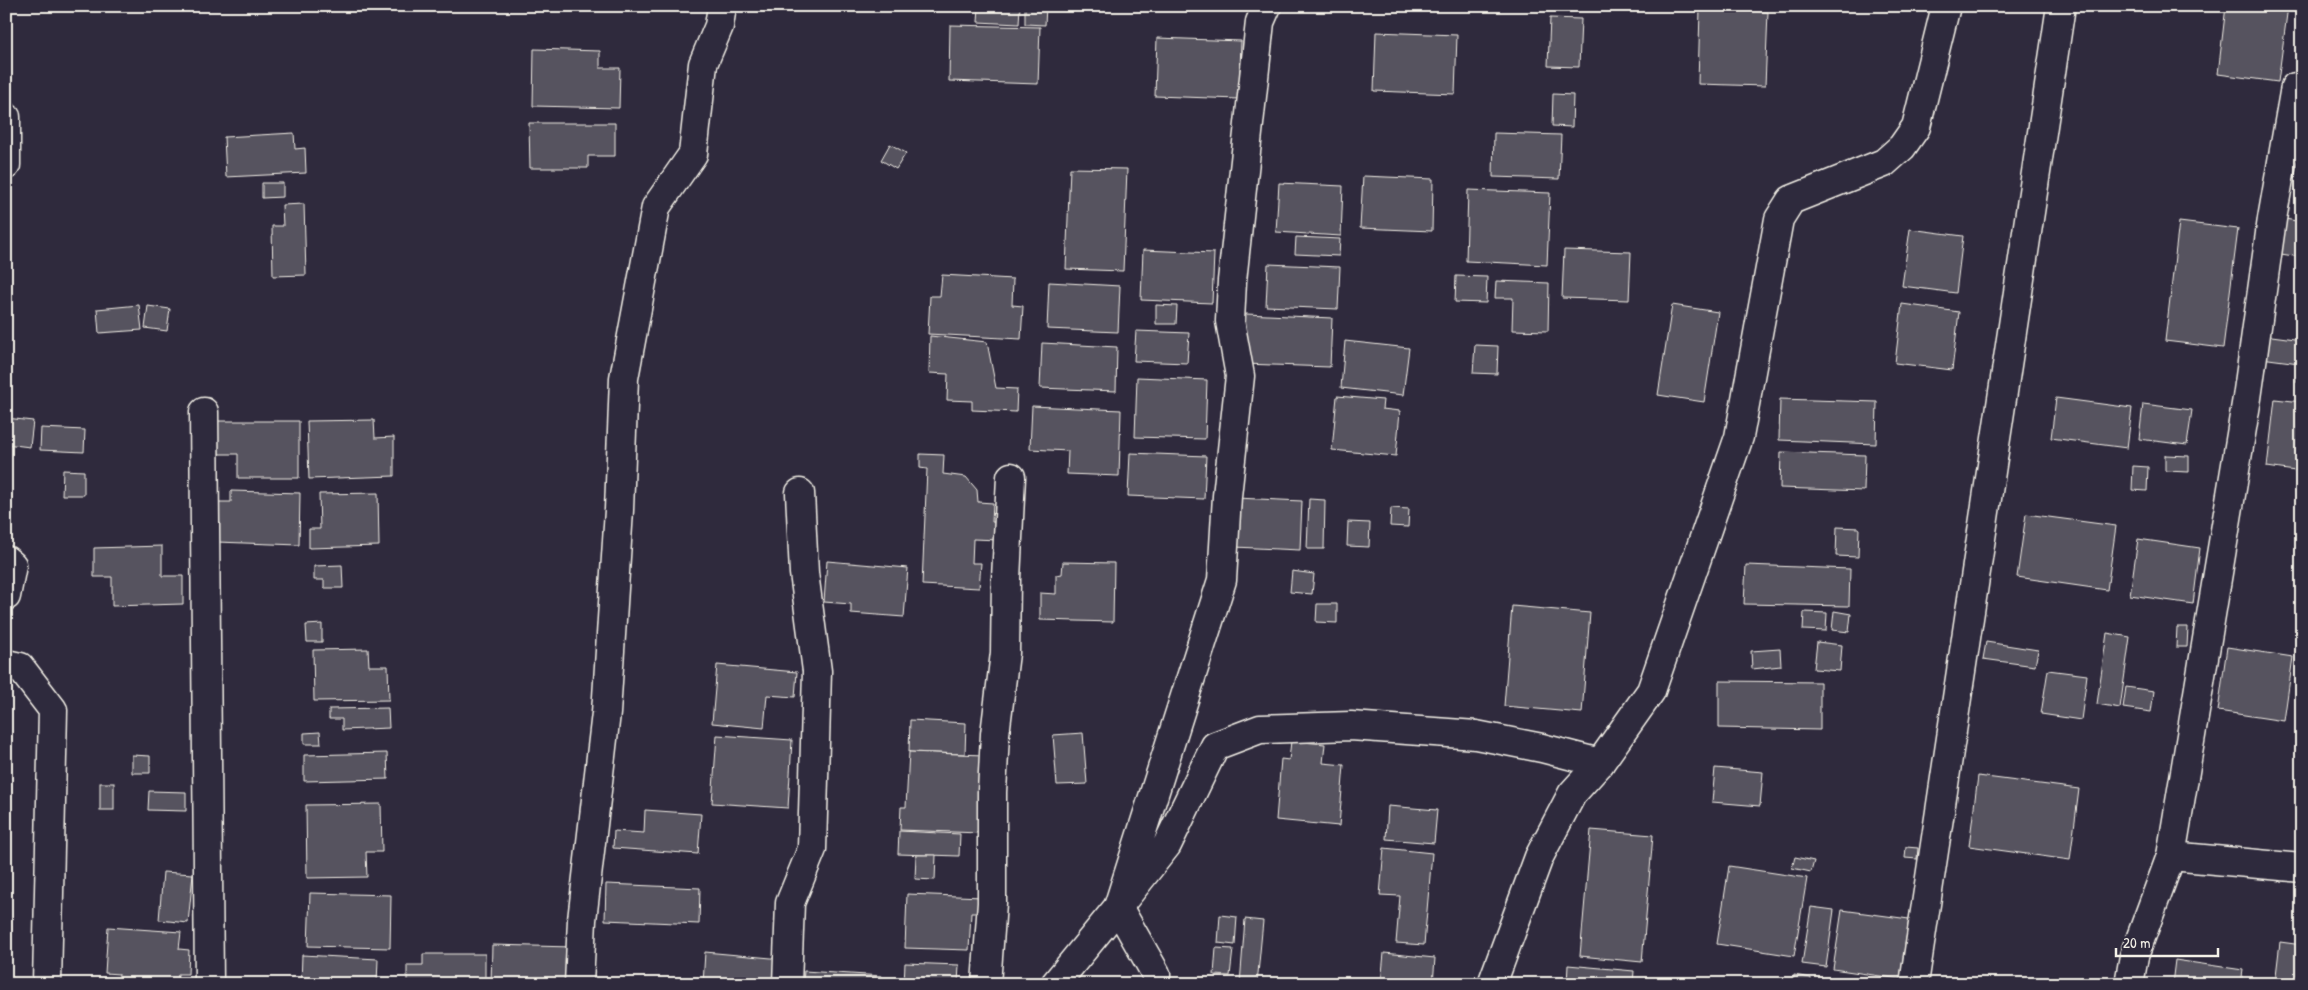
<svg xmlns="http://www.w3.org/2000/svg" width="2308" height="990" font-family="'Patrick Hand',sans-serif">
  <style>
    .building { fill: #56525f; stroke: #f4f1e8 }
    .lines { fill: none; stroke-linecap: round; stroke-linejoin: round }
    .minor-casing { stroke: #f4f1e8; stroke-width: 31 }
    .minor { stroke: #2f2a3d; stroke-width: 28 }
  </style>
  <rect width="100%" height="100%" fill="#2f2a3d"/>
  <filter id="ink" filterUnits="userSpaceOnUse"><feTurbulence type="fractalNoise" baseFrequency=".02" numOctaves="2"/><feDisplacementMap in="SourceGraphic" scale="10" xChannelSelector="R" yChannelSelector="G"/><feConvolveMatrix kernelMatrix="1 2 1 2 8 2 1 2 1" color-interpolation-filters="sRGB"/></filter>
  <g filter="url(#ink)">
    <!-- building -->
    <g class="building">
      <path d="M 979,6 L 1020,6 L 1019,24 L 978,22 Z"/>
      <path d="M 1025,6 L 1046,6 L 1045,25 L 1025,24 Z"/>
      <path d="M 2226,6 L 2288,6 L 2278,82 L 2218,74 Z"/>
      <path d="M 1700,9 L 1768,12 L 1765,86 L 1698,84 Z"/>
      <path d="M 1550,18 L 1581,19 L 1579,67 L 1548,66 Z"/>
      <path d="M 950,25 L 1040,27 L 1038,84 L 949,81 Z"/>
      <path d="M 1376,32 L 1457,35 L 1455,94 L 1374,91 Z"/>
      <path d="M 1157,38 L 1241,41 L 1239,99 L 1155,96 Z"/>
      <path d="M 534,49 L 600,51 L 600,68 L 620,68 L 619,108 L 533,106 Z"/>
      <path d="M 1553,94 L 1573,95 L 1572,127 L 1552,126 Z"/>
      <path d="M 529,123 L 615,123 L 615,156 L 588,156 L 588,168 L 530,168 Z"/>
      <path d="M 294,133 L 295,149 L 305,148 L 306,173 L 226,177 L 224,137 Z"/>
      <path d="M 1494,133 L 1561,135 L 1559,179 L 1493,177 Z"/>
      <path d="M 890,144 L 906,153 L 896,169 L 881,160 Z"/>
      <path d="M 1070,168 L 1127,169 L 1123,271 L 1066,269 Z"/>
      <path d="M 1363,176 L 1433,179 L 1432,231 L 1360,228 Z"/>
      <path d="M 262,183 L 283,183 L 283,197 L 262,198 Z"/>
      <path d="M 1279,183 L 1343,186 L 1341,236 L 1276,232 Z"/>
      <path d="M 1468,190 L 1550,193 L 1547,265 L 1466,261 Z"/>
      <path d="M 304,204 L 306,275 L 273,276 L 272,226 L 283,226 L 282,205 Z"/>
      <path d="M 2285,219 L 2302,222 L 2300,257 L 2281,254 Z"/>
      <path d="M 2179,222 L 2238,229 L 2223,348 L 2165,341 Z"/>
      <path d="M 1910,229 L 1963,236 L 1956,293 L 1902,286 Z"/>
      <path d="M 1296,237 L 1340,239 L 1339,256 L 1295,254 Z"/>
      <path d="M 1143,250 L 1214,253 L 1212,303 L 1141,300 Z"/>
      <path d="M 1564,250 L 1631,252 L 1629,300 L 1562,298 Z"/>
      <path d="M 1268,264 L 1340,267 L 1338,309 L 1266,306 Z"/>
      <path d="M 942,275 L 1013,279 L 1012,305 L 1023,306 L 1021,339 L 928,334 L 930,296 L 940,296 Z"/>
      <path d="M 1456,276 L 1487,277 L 1486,303 L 1455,302 Z"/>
      <path d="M 1496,281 L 1549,283 L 1548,331 L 1512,330 L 1513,298 L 1495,298 Z"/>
      <path d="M 1049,282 L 1120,286 L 1118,332 L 1047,329 Z"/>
      <path d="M 1902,304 L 1959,312 L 1952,370 L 1895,363 Z"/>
      <path d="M 139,305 L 142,330 L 99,333 L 97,309 Z"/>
      <path d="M 1156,305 L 1177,306 L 1176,324 L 1156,324 Z"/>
      <path d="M 1672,305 L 1718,312 L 1704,402 L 1658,395 Z"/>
      <path d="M 148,306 L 170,309 L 167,331 L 145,328 Z"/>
      <path d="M 1246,314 L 1332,318 L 1330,367 L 1244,364 Z"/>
      <path d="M 1136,331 L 1189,333 L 1187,363 L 1134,361 Z"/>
      <path d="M 2264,335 L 2302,340 L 2299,363 L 2261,358 Z"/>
      <path d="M 930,336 L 987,342 L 996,388 L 1017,389 L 1016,412 L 972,410 L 972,401 L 947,400 L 948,374 L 929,373 Z"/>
      <path d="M 2302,339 L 2302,382 L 2296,382 Z"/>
      <path d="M 1345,341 L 1409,348 L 1403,395 L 1341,388 Z"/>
      <path d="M 1042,343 L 1117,347 L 1116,391 L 1040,388 Z"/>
      <path d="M 1475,345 L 1498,346 L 1497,374 L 1473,373 Z"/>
      <path d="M 1137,377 L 1207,380 L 1205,439 L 1135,437 Z"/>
      <path d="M 1337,396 L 1383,400 L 1382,409 L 1400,411 L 1396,456 L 1332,450 Z"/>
      <path d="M 2056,398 L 2132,408 L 2127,448 L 2051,438 Z"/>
      <path d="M 1780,399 L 1877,402 L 1876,444 L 1779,440 Z"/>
      <path d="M 2275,399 L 2302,402 L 2302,472 L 2267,467 Z"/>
      <path d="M 2143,404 L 2192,410 L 2187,445 L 2139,439 Z"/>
      <path d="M 1032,406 L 1121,410 L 1119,476 L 1067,474 L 1068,451 L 1030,449 Z"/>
      <path d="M 6,418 L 33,421 L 30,447 L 6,444 Z"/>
      <path d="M 374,420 L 375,438 L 394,437 L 394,476 L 309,479 L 307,421 Z"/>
      <path d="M 215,421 L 299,421 L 299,478 L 238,478 L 238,454 L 215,454 Z"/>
      <path d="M 41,428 L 85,430 L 84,452 L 40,450 Z"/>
      <path d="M 1781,452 L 1865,455 L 1864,491 L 1780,488 Z"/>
      <path d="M 1130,453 L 1206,456 L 1204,499 L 1128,496 Z"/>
      <path d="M 920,454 L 944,455 L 943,474 L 966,477 L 977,490 L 978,502 L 993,503 L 992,522 L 999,522 L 999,540 L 973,539 L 972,563 L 981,563 L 979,588 L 922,585 L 927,469 L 920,468 Z"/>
      <path d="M 2165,455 L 2189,456 L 2189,472 L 2165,471 Z"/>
      <path d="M 2133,466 L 2148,467 L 2147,491 L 2132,490 Z"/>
      <path d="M 63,470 L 84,471 L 84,495 L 62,495 Z"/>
      <path d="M 231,491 L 300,493 L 299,545 L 217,542 L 218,502 L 231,502 Z"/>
      <path d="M 378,493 L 379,546 L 309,548 L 309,529 L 320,529 L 319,494 Z"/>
      <path d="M 1236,498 L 1302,501 L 1300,550 L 1234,547 Z"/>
      <path d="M 1309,499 L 1325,500 L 1324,549 L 1307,549 Z"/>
      <path d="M 1391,508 L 1409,509 L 1408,527 L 1390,526 Z"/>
      <path d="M 2026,514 L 2116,526 L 2107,590 L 2017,577 Z"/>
      <path d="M 1348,522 L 1370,523 L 1369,547 L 1347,546 Z"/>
      <path d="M 1837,527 L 1859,528 L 1858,557 L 1836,556 Z"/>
      <path d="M 2138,539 L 2200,548 L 2193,604 L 2130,595 Z"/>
      <path d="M 162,546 L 162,576 L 183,576 L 183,604 L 112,606 L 112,577 L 94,577 L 94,548 Z"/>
      <path d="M 827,561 L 908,568 L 904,617 L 851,613 L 851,604 L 824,602 Z"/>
      <path d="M 1063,562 L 1114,563 L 1113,622 L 1040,620 L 1040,593 L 1056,594 L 1056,575 L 1062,574 Z"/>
      <path d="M 342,565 L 343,588 L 324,588 L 324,580 L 314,580 L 314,566 Z"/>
      <path d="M 1746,565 L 1850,569 L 1849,606 L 1744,604 Z"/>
      <path d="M 1292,571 L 1314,574 L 1312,594 L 1290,592 Z"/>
      <path d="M 1317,604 L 1337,604 L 1337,623 L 1316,622 Z"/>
      <path d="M 1512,606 L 1590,613 L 1582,713 L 1504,706 Z"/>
      <path d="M 1834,611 L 1851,614 L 1849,632 L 1832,630 Z"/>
      <path d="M 1804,612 L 1827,613 L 1826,631 L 1803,630 Z"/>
      <path d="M 322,624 L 322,642 L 307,642 L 306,625 Z"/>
      <path d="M 2177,627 L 2188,627 L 2187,647 L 2176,647 Z"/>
      <path d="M 2107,633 L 2130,637 L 2120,708 L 2097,704 Z"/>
      <path d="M 1817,642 L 1842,645 L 1840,671 L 1814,669 Z"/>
      <path d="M 1986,642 L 2038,650 L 2035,666 L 1983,659 Z"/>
      <path d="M 2227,647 L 2293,657 L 2284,721 L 2218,711 Z"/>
      <path d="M 368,649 L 369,666 L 388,666 L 389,700 L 314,701 L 313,650 Z"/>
      <path d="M 1780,649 L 1781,666 L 1752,669 L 1751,651 Z"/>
      <path d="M 717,665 L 797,672 L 795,697 L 767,695 L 764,728 L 712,723 Z"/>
      <path d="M 2048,670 L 2087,675 L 2081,720 L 2041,714 Z"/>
      <path d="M 1719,681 L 1820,682 L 1820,730 L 1719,728 Z"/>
      <path d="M 2126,687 L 2154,691 L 2151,712 L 2123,708 Z"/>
      <path d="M 388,708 L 389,728 L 342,730 L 342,719 L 329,719 L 329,709 Z"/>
      <path d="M 910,720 L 966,723 L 965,754 L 909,752 Z"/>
      <path d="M 320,732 L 321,744 L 304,744 L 304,733 Z"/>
      <path d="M 1083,733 L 1087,784 L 1057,785 L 1053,735 Z"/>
      <path d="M 717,735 L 792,740 L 788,808 L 712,803 Z"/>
      <path d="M 1291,741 L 1325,744 L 1323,763 L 1344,765 L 1339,826 L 1276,820 L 1281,759 L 1289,760 Z"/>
      <path d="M 909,752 L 983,755 L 980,833 L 900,830 L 901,807 L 906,807 Z"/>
      <path d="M 387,753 L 388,779 L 304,781 L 304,755 Z"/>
      <path d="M 132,755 L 150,756 L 150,773 L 132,773 Z"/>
      <path d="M 1715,768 L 1763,772 L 1760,806 L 1712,802 Z"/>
      <path d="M 1978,776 L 2079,789 L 2070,860 L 1969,846 Z"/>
      <rect x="100" y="783" width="14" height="27"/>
      <path d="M 149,791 L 186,792 L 186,811 L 148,810 Z"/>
      <path d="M 381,804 L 382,852 L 366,852 L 367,877 L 307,878 L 306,805 Z"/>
      <path d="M 1388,806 L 1437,810 L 1434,843 L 1386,839 Z"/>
      <path d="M 645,810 L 701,814 L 698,854 L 613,848 L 614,831 L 644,833 Z"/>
      <path d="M 1591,830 L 1653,835 L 1642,962 L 1580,956 Z"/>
      <path d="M 899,831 L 960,834 L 959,856 L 898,854 Z"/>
      <path d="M 1906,847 L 1918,848 L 1917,859 L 1905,858 Z"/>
      <path d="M 1384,848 L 1432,853 L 1424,945 L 1396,943 L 1400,896 L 1380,895 Z"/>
      <path d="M 916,855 L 936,855 L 935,880 L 915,879 Z"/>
      <path d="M 1795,857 L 1814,861 L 1811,872 L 1792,868 Z"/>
      <path d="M 1729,866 L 1807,878 L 1794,956 L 1717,944 Z"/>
      <path d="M 163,872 L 193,874 L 188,923 L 159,920 Z"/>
      <path d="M 606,884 L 700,888 L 699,924 L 605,920 Z"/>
      <path d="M 310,893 L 391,895 L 390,948 L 308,946 Z"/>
      <path d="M 907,894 L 982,897 L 981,913 L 971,913 L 969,950 L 905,948 Z"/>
      <path d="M 1811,907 L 1834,910 L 1826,967 L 1802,964 Z"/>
      <path d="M 1842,910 L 1909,919 L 1900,979 L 1833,969 Z"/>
      <path d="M 1220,915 L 1237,917 L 1235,945 L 1218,943 Z"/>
      <path d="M 1245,919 L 1263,921 L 1257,984 L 1240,984 Z"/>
      <path d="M 108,927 L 181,932 L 179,949 L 189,950 L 188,974 L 178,974 L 177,984 L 118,984 L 119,974 L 105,973 Z"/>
      <path d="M 2280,942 L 2302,945 L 2302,984 L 2275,984 Z"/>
      <path d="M 492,945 L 573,947 L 571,984 L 491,984 Z"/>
      <path d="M 1216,948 L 1233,949 L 1230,976 L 1214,975 Z"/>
      <path d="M 705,952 L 782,959 L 780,984 L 703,984 Z"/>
      <path d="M 1384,953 L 1435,958 L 1433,984 L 1381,984 Z"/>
      <path d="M 423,954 L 485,954 L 485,984 L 407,984 L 407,965 L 423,965 Z"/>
      <path d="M 302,955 L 378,959 L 377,984 L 301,984 Z"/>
      <path d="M 2175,960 L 2243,970 L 2241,984 L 2172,984 Z"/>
      <path d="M 905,963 L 959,965 L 958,984 L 904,984 Z"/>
      <path d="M 1568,965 L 1634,971 L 1633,984 L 1567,984 Z"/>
      <path d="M 804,971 L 882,976 L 882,984 L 803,984 Z"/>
      <path d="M 1794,975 L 1811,978 L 1811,984 L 1793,984 Z"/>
    </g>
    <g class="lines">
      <defs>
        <g id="minor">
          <path d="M 6,117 L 6,165"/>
          <path d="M 204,412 L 209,984"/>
          <path d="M 6,560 L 12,565 L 6,596"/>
          <path d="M 6,664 L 20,667 L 53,710 L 47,984"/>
          <path d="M 2171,856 L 2302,868"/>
          <path d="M 579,984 L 582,920 L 606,713 L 619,510 L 624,378 L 656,207 L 693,154 L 703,64 L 719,26 L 722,6"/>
          <path d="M 787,984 L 790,903 L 812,849 L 817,671 L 804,573 L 800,493"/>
          <path d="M 986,984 L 992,903 L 992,792 L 995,734 L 1005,653 L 1006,579 L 1011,477"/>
          <path d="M 1055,984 L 1118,907 L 1222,580 L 1227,496 L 1240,376 L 1230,321 L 1232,281 L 1260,22 L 1267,6"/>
          <path d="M 1156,984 L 1156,974 L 1118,907 L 1167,845 L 1215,746 L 1260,729 L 1351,726 L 1476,735 L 1542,748 L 1600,763"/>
          <path d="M 1492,984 L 1539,857 L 1572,794 L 1600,763 L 1651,691 L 1739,437 L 1779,219 L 1791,200 L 1884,163 L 1902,147 L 1916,127 L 1946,6"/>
          <path d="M 1914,984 L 2061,6"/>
          <path d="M 2129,984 L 2134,956 L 2171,856 L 2247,398 L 2272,219 L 2295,87"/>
        </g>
      </defs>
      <!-- minor casing -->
      <use href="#minor" class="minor-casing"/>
      <!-- minor -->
      <use href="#minor" class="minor"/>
    </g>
  </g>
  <!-- margin -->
  <rect width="2308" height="990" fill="none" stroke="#2f2a3d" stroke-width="25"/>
  <rect x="12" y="12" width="2283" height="965" fill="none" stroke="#f4f1e8" stroke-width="2" filter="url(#ink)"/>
  <!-- scale -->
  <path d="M2116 948v8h102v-8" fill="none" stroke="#f4f1e8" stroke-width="2.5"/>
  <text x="2123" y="948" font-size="15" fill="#f4f1e8" stroke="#2f2a3d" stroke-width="4" paint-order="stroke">20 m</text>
</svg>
